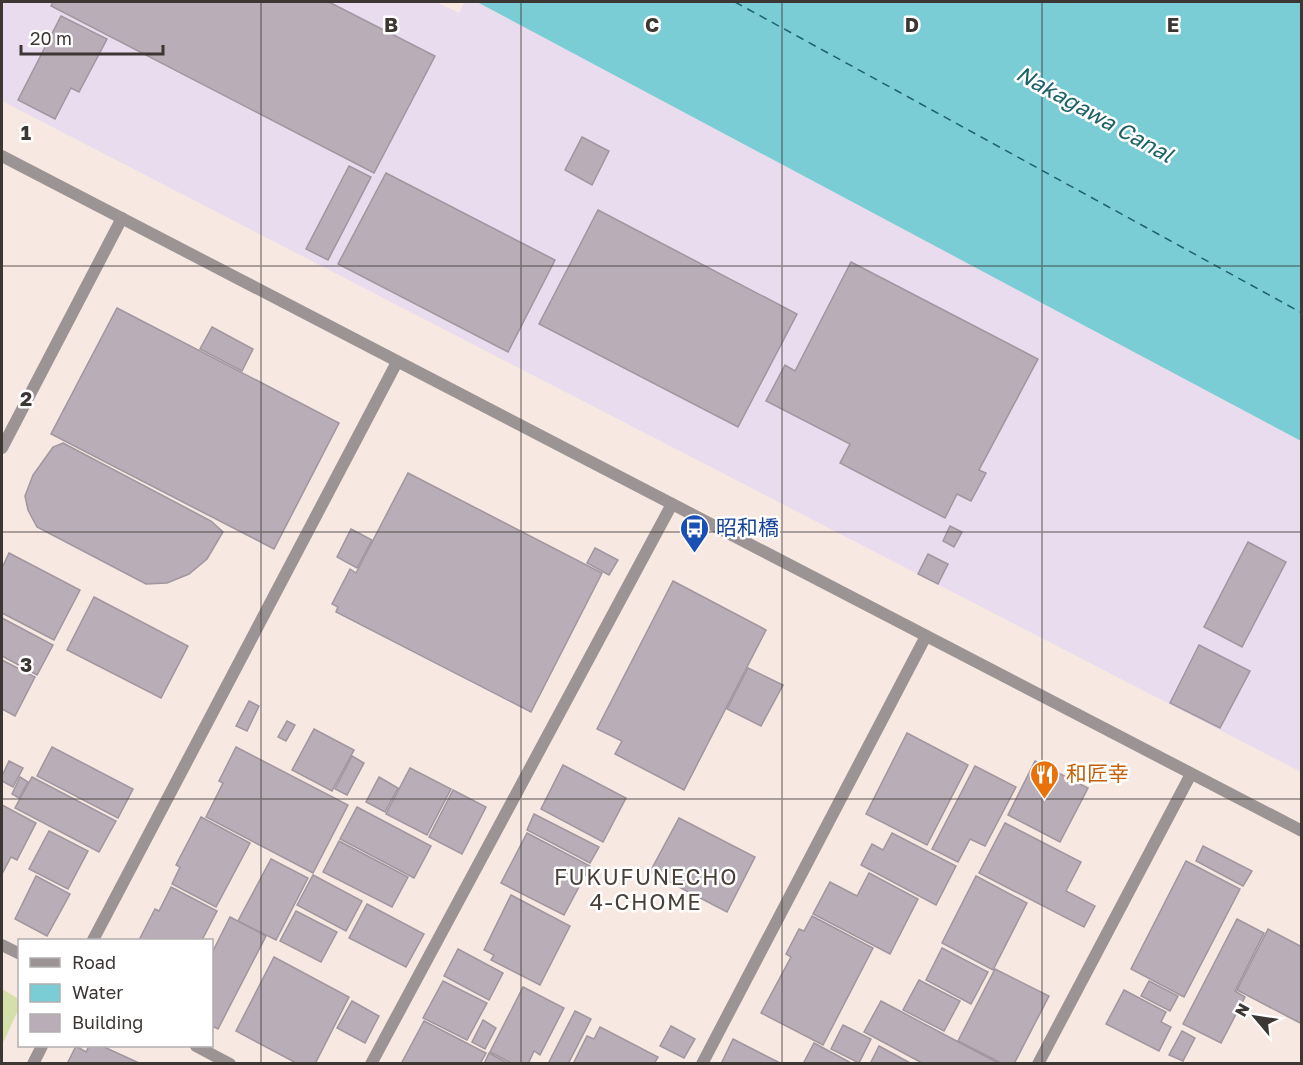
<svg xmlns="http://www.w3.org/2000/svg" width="1303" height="1065" font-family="'Golos Text','Noto Sans JP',sans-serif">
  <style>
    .industrial { fill: #eadcef }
    .green { fill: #d5dfa9 }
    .water { fill: #7accd5 }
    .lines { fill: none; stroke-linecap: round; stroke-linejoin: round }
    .ferry { stroke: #1e6269; stroke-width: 1.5; stroke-dasharray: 8 6; stroke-linecap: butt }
    .building { fill: #b9adb7; stroke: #a1969f; stroke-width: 1.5 }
    .minor { stroke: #9c9494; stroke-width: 12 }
    .tertiary { stroke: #9c9494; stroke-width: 12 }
    .grid { fill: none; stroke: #3d3734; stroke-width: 1.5; stroke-opacity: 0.55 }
    .labels { text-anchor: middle; stroke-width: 5; stroke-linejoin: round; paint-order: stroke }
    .transit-label { font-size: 21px; fill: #164399; stroke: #fff; text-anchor: start }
    .food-label { font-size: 21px; fill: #c56008; stroke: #fff; text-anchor: start }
    .water-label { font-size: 22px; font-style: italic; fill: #1e6269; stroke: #fff }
    .neighbourhood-label { font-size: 22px; letter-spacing: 1.5px; fill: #4a3f38; stroke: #fff }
    .grid-label { font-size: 20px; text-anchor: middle; font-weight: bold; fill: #3d3734; stroke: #fff; stroke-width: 5; stroke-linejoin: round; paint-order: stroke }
  </style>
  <rect width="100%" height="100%" fill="#f7e8e1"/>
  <!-- industrial -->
  <path class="industrial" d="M 2,2 L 436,2 L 459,13 L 465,2 L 477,2 L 1301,441 L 1301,772 L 2,101 Z"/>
  <!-- green -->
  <path class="green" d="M 2,989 L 17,998 L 19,1008 L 2,1045 Z"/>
  <!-- water -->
  <path class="water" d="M 477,2 L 1301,2 L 1301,441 Z"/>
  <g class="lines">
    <!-- ferry -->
    <path class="ferry" d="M 735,2 L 1302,313"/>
  </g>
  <!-- building -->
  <g class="building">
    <path d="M 53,2 L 329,2 L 435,56 L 374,173 L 51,6 Z"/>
    <path d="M 61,16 L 107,39 L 79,92 L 71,88 L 55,119 L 18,100 Z"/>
    <path d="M 582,137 L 609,151 L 592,185 L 565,170 Z"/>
    <path d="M 349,166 L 371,177 L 328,260 L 306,249 Z"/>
    <path d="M 386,173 L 555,260 L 508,352 L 338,264 Z"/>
    <path d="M 598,210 L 797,314 L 738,427 L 539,324 Z"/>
    <path d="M 851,262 L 1038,359 L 979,470 L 986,473 L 971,501 L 957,494 L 945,518 L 840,463 L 850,444 L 766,401 L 785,365 L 795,371 Z"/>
    <path d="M 117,308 L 339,423 L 274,549 L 51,434 Z"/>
    <path d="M 212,327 L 253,349 L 242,371 L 200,349 Z"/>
    <path d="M 63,443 L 211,521 L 223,532 L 207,559 L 189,574 L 167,583 L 146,584 L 37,527 L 28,510 L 25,496 L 33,475 L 53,447 Z"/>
    <path d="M 408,473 L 602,573 L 531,712 L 336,612 L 338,607 L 332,604 L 350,569 L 356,573 Z"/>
    <path d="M 950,526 L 962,532 L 954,547 L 943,541 Z"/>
    <path d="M 351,529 L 372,540 L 357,568 L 337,557 Z"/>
    <path d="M 1248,542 L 1286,562 L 1242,647 L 1204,627 Z"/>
    <path d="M 595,548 L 618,560 L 609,575 L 587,563 Z"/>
    <path d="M 9,553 L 80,590 L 54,640 L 2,613 L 2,568 Z"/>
    <path d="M 928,554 L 948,564 L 938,584 L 918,574 Z"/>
    <path d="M 673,581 L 766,630 L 684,790 L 615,754 L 622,741 L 597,729 Z"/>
    <path d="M 94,597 L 188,646 L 161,698 L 67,650 Z"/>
    <path d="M 2,618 L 53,645 L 37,675 L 2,656 Z"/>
    <path d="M 1199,645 L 1250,671 L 1220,728 L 1170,703 Z"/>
    <path d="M 2,660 L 35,677 L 15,716 L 2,709 Z"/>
    <path d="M 748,668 L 783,685 L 761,726 L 727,709 Z"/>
    <path d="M 249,701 L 259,706 L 247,731 L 236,726 Z"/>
    <path d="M 287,721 L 295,725 L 286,741 L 278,737 Z"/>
    <path d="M 314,729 L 354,750 L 332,791 L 292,770 Z"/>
    <path d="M 907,733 L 968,765 L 927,845 L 866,814 Z"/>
    <path d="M 52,747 L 133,789 L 118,818 L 37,776 Z"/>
    <path d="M 236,747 L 348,805 L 313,873 L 206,817 L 223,783 L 219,781 Z"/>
    <path d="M 352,756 L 364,763 L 347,795 L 335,789 Z"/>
    <path d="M 9,761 L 23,768 L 13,787 L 2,781 L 2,776 Z"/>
    <path d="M 1035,761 L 1088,788 L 1060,842 L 1008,815 Z"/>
    <path d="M 563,765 L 626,798 L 603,842 L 541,809 Z"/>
    <path d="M 975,766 L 1016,787 L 985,846 L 970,839 L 958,862 L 932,849 Z"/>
    <path d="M 410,768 L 451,789 L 427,835 L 386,814 Z"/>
    <path d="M 20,777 L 28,782 L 19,798 L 12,794 Z"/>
    <path d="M 32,777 L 116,821 L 99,852 L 15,808 Z"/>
    <path d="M 379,777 L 398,788 L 385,812 L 366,802 Z"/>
    <path d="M 453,790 L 486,807 L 462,854 L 429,837 Z"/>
    <path d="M 2,805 L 36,823 L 17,860 L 11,857 L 2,874 Z"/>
    <path d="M 357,807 L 431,846 L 414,878 L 340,839 Z"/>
    <path d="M 534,814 L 599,847 L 590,863 L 527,830 Z"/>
    <path d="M 201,817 L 250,843 L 216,907 L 172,884 L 180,867 L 176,865 Z"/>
    <path d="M 679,818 L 755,857 L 727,912 L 650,872 Z"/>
    <path d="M 1005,823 L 1081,862 L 1066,891 L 1095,906 L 1084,927 L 979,873 Z"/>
    <path d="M 49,831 L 88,851 L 68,889 L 29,869 Z"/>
    <path d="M 527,833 L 590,866 L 564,915 L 501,883 Z"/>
    <path d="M 892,833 L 956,866 L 936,905 L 861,865 L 872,844 L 883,850 Z"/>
    <path d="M 339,841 L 408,877 L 392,907 L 323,872 Z"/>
    <path d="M 1203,846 L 1252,871 L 1243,886 L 1196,861 Z"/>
    <path d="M 271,859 L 308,878 L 276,940 L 238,921 Z"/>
    <path d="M 1186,861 L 1240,889 L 1184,997 L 1131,969 Z"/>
    <path d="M 869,873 L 918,899 L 890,954 L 813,914 L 830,882 L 857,896 Z"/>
    <path d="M 313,875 L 362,901 L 346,931 L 297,905 Z"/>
    <path d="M 36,876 L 70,894 L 47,936 L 15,919 Z"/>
    <path d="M 976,876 L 1027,903 L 993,970 L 942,943 Z"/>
    <path d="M 171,887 L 217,911 L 202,940 L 139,940 L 155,909 L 159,911 Z"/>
    <path d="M 511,895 L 570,926 L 540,985 L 491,960 L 494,955 L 484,950 Z"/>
    <path d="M 367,904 L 424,934 L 406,967 L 349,938 Z"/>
    <path d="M 296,911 L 337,932 L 321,962 L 280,941 Z"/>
    <path d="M 812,916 L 873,948 L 823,1045 L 761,1013 L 791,957 L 786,954 L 799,929 L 804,931 Z"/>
    <path d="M 230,917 L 266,936 L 218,1029 L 212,1026 L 212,953 Z"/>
    <path d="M 1237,919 L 1264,933 L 1235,991 L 1245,997 L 1221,1043 L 1183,1024 Z"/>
    <path d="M 1268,929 L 1302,947 L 1302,1024 L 1237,990 Z"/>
    <path d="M 942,948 L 988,972 L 971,1004 L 926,980 Z"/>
    <path d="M 458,949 L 503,973 L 489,1000 L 444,976 Z"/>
    <path d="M 274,957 L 349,997 L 315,1064 L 298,1064 L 236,1031 Z"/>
    <path d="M 995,969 L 1049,996 L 1014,1064 L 1003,1064 L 958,1041 Z"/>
    <path d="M 919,980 L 960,1001 L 944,1031 L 903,1010 Z"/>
    <path d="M 443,981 L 487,1003 L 467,1040 L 423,1018 Z"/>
    <path d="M 1149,981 L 1178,996 L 1170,1011 L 1141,996 Z"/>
    <path d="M 523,987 L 564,1008 L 540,1055 L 534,1051 L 528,1064 L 513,1064 L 490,1052 Z"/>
    <path d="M 1124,990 L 1166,1012 L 1161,1022 L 1171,1027 L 1159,1051 L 1106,1024 Z"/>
    <path d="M 352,1001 L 379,1016 L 365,1043 L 337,1028 Z"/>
    <path d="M 881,1001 L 1000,1064 L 924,1064 L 864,1032 Z"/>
    <path d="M 575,1011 L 591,1019 L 568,1064 L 548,1064 Z"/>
    <path d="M 483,1020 L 496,1028 L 485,1049 L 472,1042 Z"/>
    <path d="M 424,1021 L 486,1053 L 480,1064 L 401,1064 Z"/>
    <path d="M 843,1025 L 871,1039 L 859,1063 L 831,1049 Z"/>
    <path d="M 671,1026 L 695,1039 L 684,1058 L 660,1046 Z"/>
    <path d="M 600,1027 L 658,1057 L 654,1064 L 573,1064 L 587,1036 L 594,1039 Z"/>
    <path d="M 1182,1031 L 1195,1038 L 1183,1061 L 1169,1055 Z"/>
    <path d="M 733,1039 L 782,1064 L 721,1064 Z"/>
    <path d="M 814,1043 L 853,1064 L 803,1064 Z"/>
    <path d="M 76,1046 L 86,1052 L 89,1046 L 102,1046 L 139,1063 L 67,1064 Z"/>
    <path d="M 879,1046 L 912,1064 L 870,1064 Z"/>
    <path d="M 489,1053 L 509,1064 L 484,1064 Z"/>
  </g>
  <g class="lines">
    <!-- minor -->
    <g class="minor">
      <path d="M 2,448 L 122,218"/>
      <path d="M 93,940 L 397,362"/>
      <path d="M 2,945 L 20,954"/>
      <path d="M 196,1046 L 230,1064"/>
      <path d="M 33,1064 L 42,1046"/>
      <path d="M 371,1064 L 672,504"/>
      <path d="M 702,1064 L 926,636"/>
      <path d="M 1038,1064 L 1191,774"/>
    </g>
    <!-- tertiary -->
    <path class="tertiary" d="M 2,156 L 1302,831"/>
  </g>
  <!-- grid -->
  <path class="grid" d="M 261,2 L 261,1064M 521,2 L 521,1064M 782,2 L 782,1064M 1042,2 L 1042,1064M 2,266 L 1302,266M 2,532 L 1302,532M 2,799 L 1302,799"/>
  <!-- icons -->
  <defs>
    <symbol id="bus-pin" viewBox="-11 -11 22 30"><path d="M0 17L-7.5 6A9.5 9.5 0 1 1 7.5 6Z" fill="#1a4fb4" stroke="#fff"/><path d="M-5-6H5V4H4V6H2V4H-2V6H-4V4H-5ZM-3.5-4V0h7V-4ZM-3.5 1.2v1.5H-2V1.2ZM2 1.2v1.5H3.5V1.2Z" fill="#fff"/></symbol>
    <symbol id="restaurant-pin" viewBox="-11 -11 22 30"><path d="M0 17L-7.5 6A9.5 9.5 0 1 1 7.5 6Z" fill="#e8710a" stroke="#fff"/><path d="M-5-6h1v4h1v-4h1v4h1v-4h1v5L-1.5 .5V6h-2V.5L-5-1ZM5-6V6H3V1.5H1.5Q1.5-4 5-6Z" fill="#fff"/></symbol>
  </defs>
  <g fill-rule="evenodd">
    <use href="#bus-pin" x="678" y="512" width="33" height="45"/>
    <use href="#restaurant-pin" x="1028" y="758" width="33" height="45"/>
  </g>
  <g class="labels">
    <!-- transit labels -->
    <g class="transit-label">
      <text x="716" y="535">昭和橋</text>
    </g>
    <!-- food labels -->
    <g class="food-label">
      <text x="1066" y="781">和匠幸</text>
    </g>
    <!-- water labels -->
    <g class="water-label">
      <text transform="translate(1095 114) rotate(29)" y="8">Nakagawa Canal</text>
    </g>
    <!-- neighbourhood labels -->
    <g class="neighbourhood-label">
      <text x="646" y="885">FUKUFUNECHO<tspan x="646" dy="25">4-CHOME</tspan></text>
    </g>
  </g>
  <g class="grid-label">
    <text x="391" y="32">B</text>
    <text x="652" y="32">C</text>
    <text x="912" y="32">D</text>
    <text x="1173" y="32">E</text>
    <text x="26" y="140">1</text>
    <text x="26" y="406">2</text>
    <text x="26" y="672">3</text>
  </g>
  <!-- border -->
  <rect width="1303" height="1065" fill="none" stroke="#3d3734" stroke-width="6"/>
  <!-- legend -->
  <rect x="18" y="939" width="195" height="108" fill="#ffffff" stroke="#b1afae" stroke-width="1.5"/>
  <rect x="30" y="958" width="30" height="9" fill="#9c9494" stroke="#b1afae" stroke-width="1.5"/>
  <text x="72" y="969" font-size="18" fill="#3d3734">Road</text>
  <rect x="30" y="984" width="30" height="18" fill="#7accd5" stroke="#b1afae" stroke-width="1.5"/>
  <text x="72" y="999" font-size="18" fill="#3d3734">Water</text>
  <rect x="30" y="1014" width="30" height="18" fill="#b9adb7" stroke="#b1afae" stroke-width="1.5"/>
  <text x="72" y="1029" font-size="18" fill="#3d3734">Building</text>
  <!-- north arrow -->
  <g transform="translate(1255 1017) rotate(299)" stroke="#ffffff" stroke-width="4.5" paint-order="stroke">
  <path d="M0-4.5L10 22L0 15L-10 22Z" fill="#3d3734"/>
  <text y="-9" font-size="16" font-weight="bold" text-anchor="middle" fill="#3d3734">N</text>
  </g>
  <!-- scale -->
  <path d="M21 45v9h142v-9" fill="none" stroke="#3d3734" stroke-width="3"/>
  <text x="30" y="45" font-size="18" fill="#3d3734" stroke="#ffffff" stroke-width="4.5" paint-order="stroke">20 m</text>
</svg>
